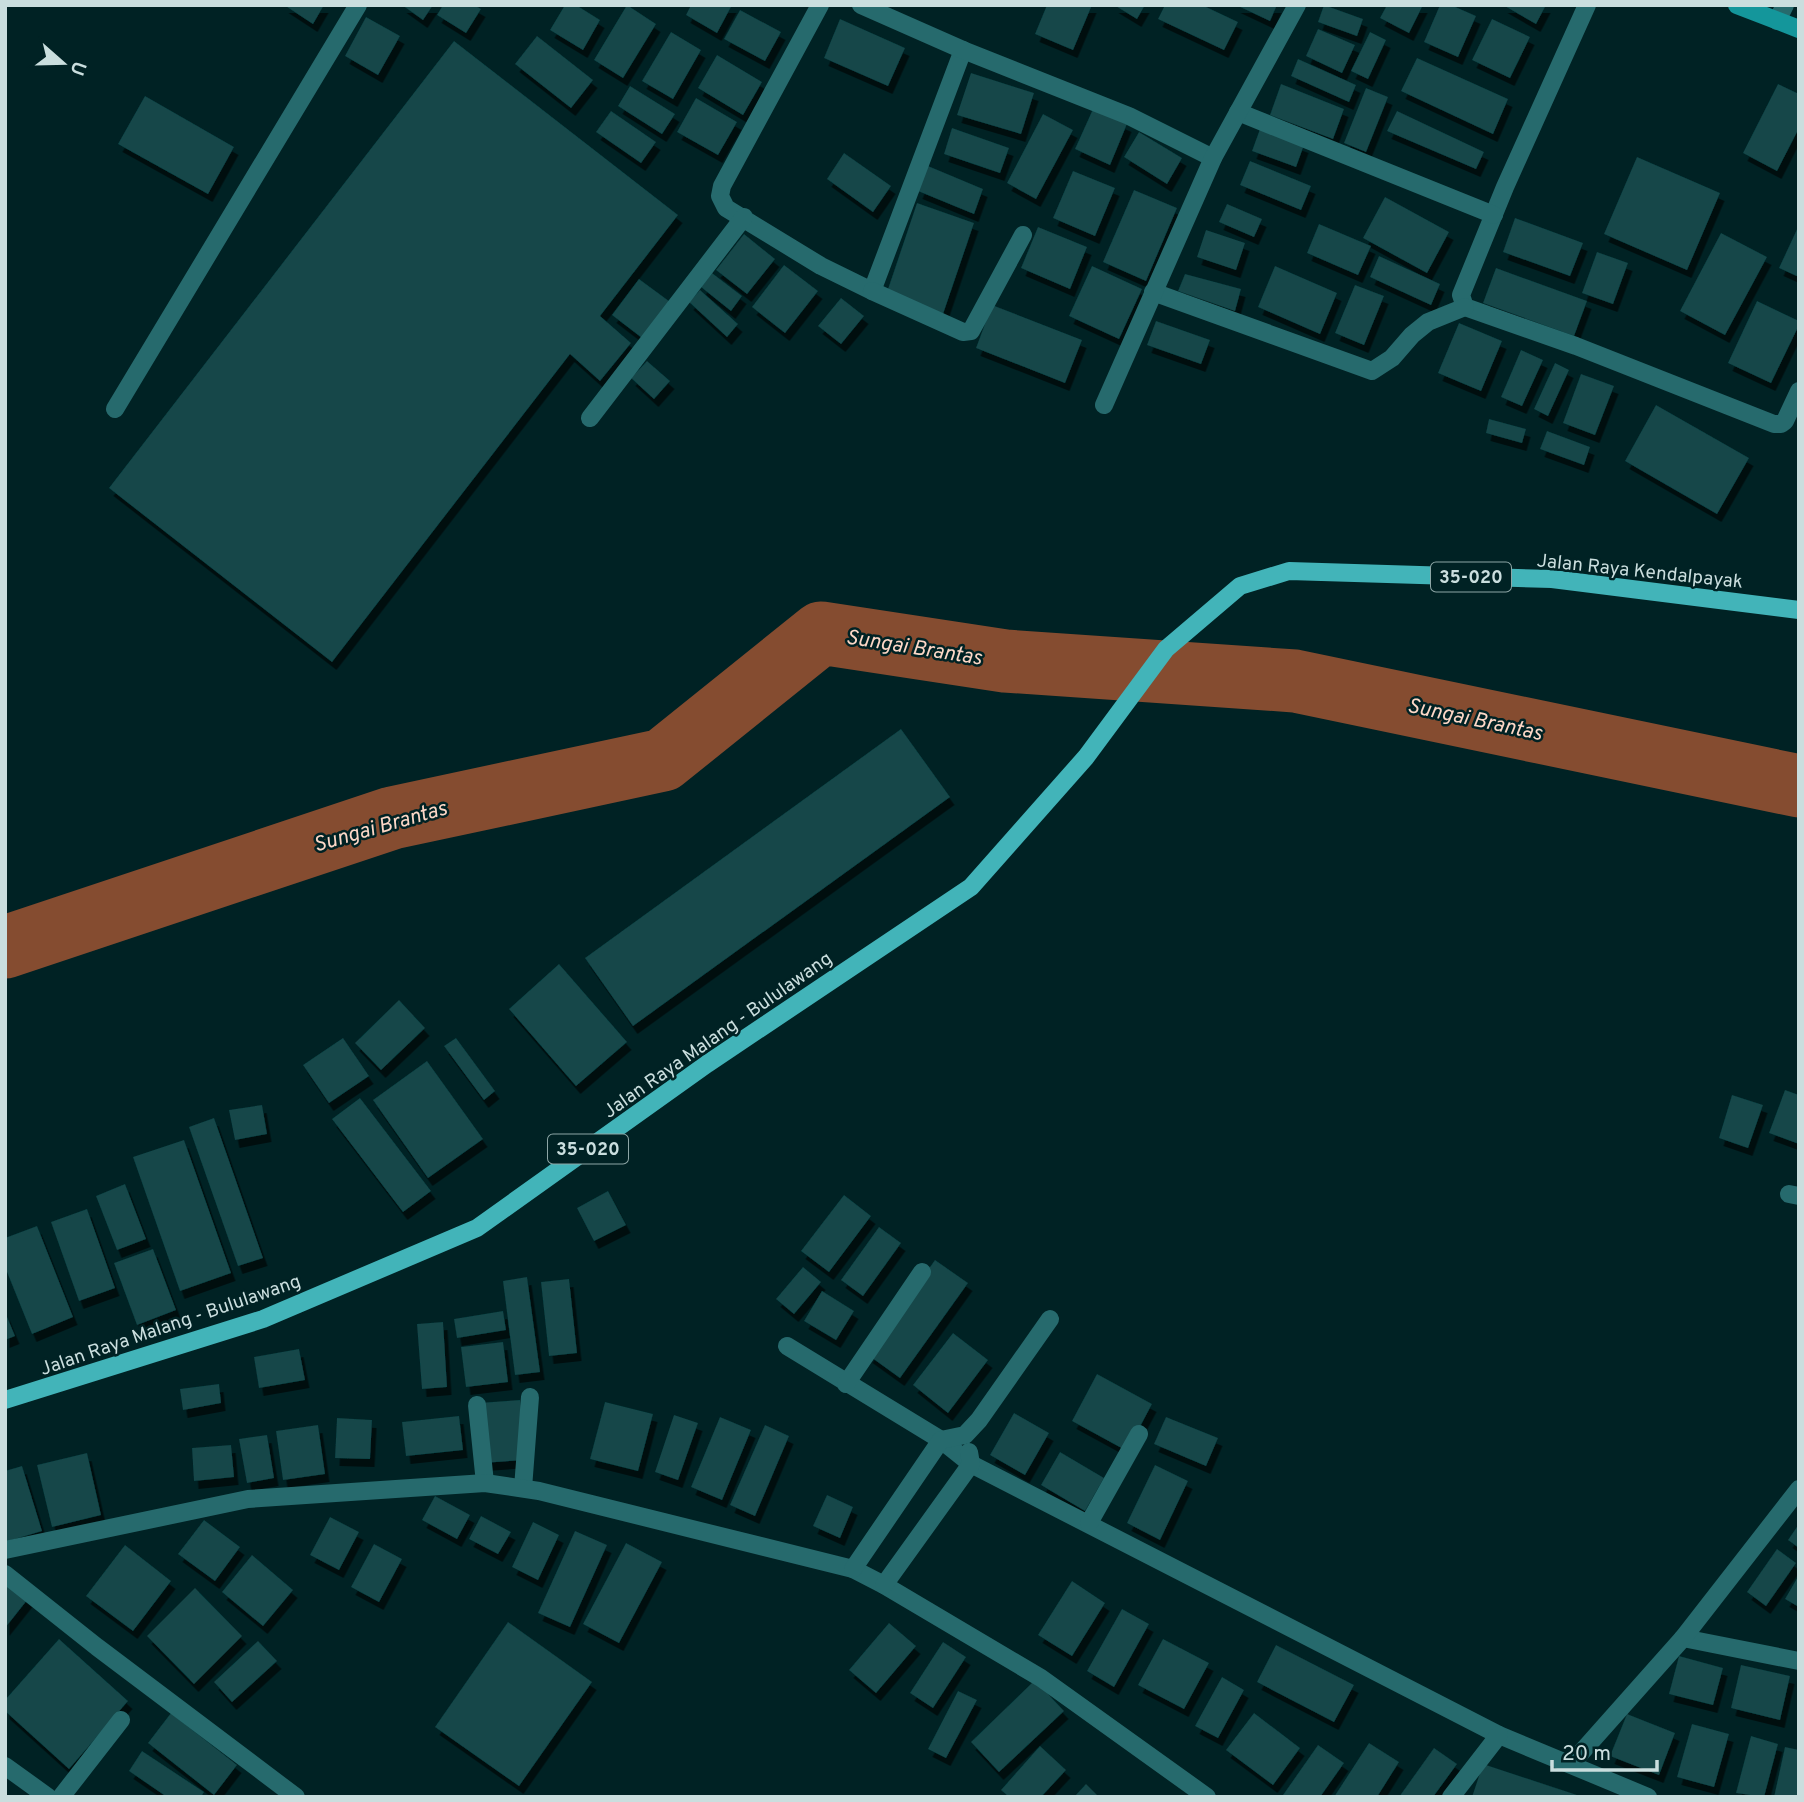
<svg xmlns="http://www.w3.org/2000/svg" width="1804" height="1802" font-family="Overpass,sans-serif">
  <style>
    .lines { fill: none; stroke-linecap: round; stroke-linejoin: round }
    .river { stroke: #854c30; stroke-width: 63 }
    .building { fill: #124648; filter: url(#shadow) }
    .lane { stroke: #266a6d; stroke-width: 18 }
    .street { stroke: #266a6d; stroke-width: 18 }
    .secondary { stroke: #14969b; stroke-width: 18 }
    .primary { stroke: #42b4b9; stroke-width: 18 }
    .labels { text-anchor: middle; stroke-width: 5; stroke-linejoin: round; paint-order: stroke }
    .shield { fill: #002224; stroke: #8da6a6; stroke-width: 2 }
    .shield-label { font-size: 18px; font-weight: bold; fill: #cadede }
    .street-label { font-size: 19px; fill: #cadede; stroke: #002224 }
    .water-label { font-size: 21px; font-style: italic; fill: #fdd8c7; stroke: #002224 }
  </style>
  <defs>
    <filter id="shadow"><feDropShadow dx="4.5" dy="8" stdDeviation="0" flood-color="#0009"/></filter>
  </defs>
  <rect width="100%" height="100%" fill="#002224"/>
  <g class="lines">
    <!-- river -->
    <path class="river" d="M 5,947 L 392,818 L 663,760 L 821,633 L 1005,661 L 1295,681 L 1799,786"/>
  </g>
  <!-- building -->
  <g class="building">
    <path d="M 284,5 L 324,5 L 313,24 Z"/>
    <path d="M 402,5 L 433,5 L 423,20 Z"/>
    <path d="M 443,5 L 474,5 L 481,9 L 466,33 L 437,15 Z"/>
    <path d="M 565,5 L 576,5 L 600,20 L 583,50 L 550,30 Z"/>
    <path d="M 627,5 L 656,24 L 623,78 L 594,60 Z"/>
    <path d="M 691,5 L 732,5 L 717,33 L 686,15 Z"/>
    <path d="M 1047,5 L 1092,5 L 1073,50 L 1035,34 Z"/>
    <path d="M 1114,5 L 1145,5 L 1137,19 Z"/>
    <path d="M 1165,5 L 1202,5 L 1238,22 L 1224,50 L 1158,19 Z"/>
    <path d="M 1236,5 L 1277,5 L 1270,21 Z"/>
    <path d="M 1324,5 L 1363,19 L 1357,36 L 1318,22 Z"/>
    <path d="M 1387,5 L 1423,5 L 1409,33 L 1380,18 Z"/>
    <path d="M 1440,5 L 1451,5 L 1476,16 L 1458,57 L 1424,42 Z"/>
    <path d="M 1503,5 L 1546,5 L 1536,24 Z"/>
    <path d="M 740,10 L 781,32 L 765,61 L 724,39 Z"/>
    <path d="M 366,17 L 400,36 L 378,75 L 345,56 Z"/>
    <path d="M 840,19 L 905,48 L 888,86 L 824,58 Z"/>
    <path d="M 1492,19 L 1530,37 L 1510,78 L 1472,60 Z"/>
    <path d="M 1318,29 L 1355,45 L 1342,73 L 1306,56 Z"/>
    <path d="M 671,32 L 701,50 L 673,99 L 642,81 Z"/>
    <path d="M 1370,32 L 1386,40 L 1368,79 L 1351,71 Z"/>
    <path d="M 537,36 L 593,80 L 571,108 L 515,64 Z"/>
    <path d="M 454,41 L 678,215 L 600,316 L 631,343 L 600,381 L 570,354 L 332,662 L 109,488 Z"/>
    <path d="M 717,55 L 762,82 L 743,115 L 698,88 Z"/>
    <path d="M 1417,58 L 1508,99 L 1493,134 L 1401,91 Z"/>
    <path d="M 1298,59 L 1356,85 L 1349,102 L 1291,76 Z"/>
    <path d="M 971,73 L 1034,93 L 1021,134 L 957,115 Z"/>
    <path d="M 1281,84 L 1344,109 L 1333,139 L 1270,115 Z"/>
    <path d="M 1778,84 L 1799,94 L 1799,128 L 1777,171 L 1743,153 Z"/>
    <path d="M 630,86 L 675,114 L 662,134 L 618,106 Z"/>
    <path d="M 1366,88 L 1388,97 L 1366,152 L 1344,143 Z"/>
    <path d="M 145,96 L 234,147 L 208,194 L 118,144 Z"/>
    <path d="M 696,98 L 737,122 L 718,155 L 677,132 Z"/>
    <path d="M 1093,109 L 1127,124 L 1110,165 L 1075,149 Z"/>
    <path d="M 611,111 L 656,142 L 641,163 L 596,132 Z"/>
    <path d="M 1397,111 L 1484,152 L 1476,169 L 1387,131 Z"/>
    <path d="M 1043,114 L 1073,130 L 1036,199 L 1007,183 Z"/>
    <path d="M 952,128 L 1009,148 L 1000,173 L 944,154 Z"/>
    <path d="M 1260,129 L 1304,145 L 1296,167 L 1252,151 Z"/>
    <path d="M 1139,132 L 1182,158 L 1167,184 L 1124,157 Z"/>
    <path d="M 844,153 L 891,186 L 873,212 L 827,179 Z"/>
    <path d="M 1637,157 L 1720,193 L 1687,270 L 1604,234 Z"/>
    <path d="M 1250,161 L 1311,186 L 1301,210 L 1240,185 Z"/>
    <path d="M 928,166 L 983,189 L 974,214 L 918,191 Z"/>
    <path d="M 1073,171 L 1115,188 L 1095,236 L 1053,218 Z"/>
    <path d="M 1134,190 L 1177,208 L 1146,281 L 1103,262 Z"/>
    <path d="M 1385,197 L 1449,232 L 1427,273 L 1363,238 Z"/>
    <path d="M 917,203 L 974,223 L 943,314 L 886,295 Z"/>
    <path d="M 1227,204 L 1262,219 L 1254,237 L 1219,222 Z"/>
    <path d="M 1515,218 L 1583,243 L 1570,276 L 1503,252 Z"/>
    <path d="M 1319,224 L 1371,246 L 1358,275 L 1307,253 Z"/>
    <path d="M 1799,225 L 1799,277 L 1779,268 Z"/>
    <path d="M 1038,227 L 1087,247 L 1070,289 L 1021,268 Z"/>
    <path d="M 1206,230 L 1245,243 L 1236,270 L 1197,257 Z"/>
    <path d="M 1721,233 L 1767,257 L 1725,335 L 1680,311 Z"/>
    <path d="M 744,234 L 775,259 L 747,294 L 716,270 Z"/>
    <path d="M 1597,252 L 1628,263 L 1613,304 L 1582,293 Z"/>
    <path d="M 1379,256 L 1440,284 L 1431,305 L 1370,277 Z"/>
    <path d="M 784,265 L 818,291 L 785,333 L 752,307 Z"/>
    <path d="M 1092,266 L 1142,289 L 1119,339 L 1069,316 Z"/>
    <path d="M 1275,266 L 1337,293 L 1320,334 L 1258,307 Z"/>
    <path d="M 1496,268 L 1587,301 L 1574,336 L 1483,303 Z"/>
    <path d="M 712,273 L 742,296 L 731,311 L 701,287 Z"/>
    <path d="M 1185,274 L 1241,289 L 1235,311 L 1178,291 Z"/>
    <path d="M 639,279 L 673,304 L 646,341 L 612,315 Z"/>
    <path d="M 1355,285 L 1384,296 L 1364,345 L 1335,333 Z"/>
    <path d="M 700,290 L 738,324 L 727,337 L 689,302 Z"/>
    <path d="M 841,298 L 864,316 L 841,344 L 818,326 Z"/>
    <path d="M 1757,301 L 1799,321 L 1799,325 L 1771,383 L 1728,363 Z"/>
    <path d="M 992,305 L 1082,340 L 1065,383 L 976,348 Z"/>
    <path d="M 1156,321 L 1210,340 L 1201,364 L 1147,345 Z"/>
    <path d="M 1459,323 L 1502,341 L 1481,391 L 1438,373 Z"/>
    <path d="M 1521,350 L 1543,360 L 1522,406 L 1501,397 Z"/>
    <path d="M 647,361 L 670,381 L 654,399 L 631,378 Z"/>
    <path d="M 1555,363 L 1569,370 L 1548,416 L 1534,409 Z"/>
    <path d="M 1581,374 L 1614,386 L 1595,435 L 1563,423 Z"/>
    <path d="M 1656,405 L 1749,458 L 1717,514 L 1625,461 Z"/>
    <path d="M 1489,419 L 1526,429 L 1522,443 L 1486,433 Z"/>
    <path d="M 1547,431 L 1590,447 L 1584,465 L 1540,449 Z"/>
    <path d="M 901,729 L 950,797 L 633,1026 L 585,958 Z"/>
    <path d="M 559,964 L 627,1042 L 576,1086 L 509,1009 Z"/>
    <path d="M 399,1000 L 425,1028 L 381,1070 L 355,1043 Z"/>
    <path d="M 343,1038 L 369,1076 L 329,1103 L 303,1065 Z"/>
    <path d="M 456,1038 L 495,1091 L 484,1100 L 444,1046 Z"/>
    <path d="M 427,1061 L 483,1139 L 428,1178 L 373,1100 Z"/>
    <path d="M 1785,1090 L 1799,1095 L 1799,1144 L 1769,1133 Z"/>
    <path d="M 1732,1095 L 1763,1105 L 1748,1148 L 1719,1138 Z"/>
    <path d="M 360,1098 L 431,1191 L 403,1212 L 332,1119 Z"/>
    <path d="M 262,1105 L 267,1134 L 235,1140 L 229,1110 Z"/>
    <path d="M 214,1118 L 263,1258 L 238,1266 L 189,1127 Z"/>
    <path d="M 184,1140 L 231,1273 L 180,1291 L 133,1157 Z"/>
    <path d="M 125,1184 L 146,1239 L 117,1250 L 96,1196 Z"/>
    <path d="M 608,1191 L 626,1225 L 594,1241 L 577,1208 Z"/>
    <path d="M 844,1195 L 871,1216 L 829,1272 L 801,1251 Z"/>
    <path d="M 87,1209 L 115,1288 L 79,1301 L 51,1222 Z"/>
    <path d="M 37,1226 L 73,1317 L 32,1334 L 5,1267 L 5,1238 Z"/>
    <path d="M 879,1227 L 901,1243 L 863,1296 L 841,1280 Z"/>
    <path d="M 153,1249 L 176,1310 L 137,1325 L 114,1263 Z"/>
    <path d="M 935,1260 L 968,1283 L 900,1378 L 868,1355 Z"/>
    <path d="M 803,1267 L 821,1282 L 794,1314 L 776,1299 Z"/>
    <path d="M 527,1277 L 540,1372 L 515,1375 L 503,1281 Z"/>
    <path d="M 569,1279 L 577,1353 L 549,1356 L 541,1282 Z"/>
    <path d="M 822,1291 L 854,1311 L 836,1340 L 804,1321 Z"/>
    <path d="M 503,1311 L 506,1330 L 457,1338 L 454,1319 Z"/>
    <path d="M 5,1312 L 15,1336 L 5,1340 Z"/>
    <path d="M 443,1322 L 447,1387 L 422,1389 L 417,1324 Z"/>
    <path d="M 953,1333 L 988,1360 L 948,1413 L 913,1385 Z"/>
    <path d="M 503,1342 L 508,1382 L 466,1387 L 461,1347 Z"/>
    <path d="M 299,1349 L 305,1380 L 259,1388 L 254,1357 Z"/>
    <path d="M 1097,1374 L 1152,1404 L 1127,1451 L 1072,1421 Z"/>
    <path d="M 219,1384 L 221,1403 L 183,1410 L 180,1389 Z"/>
    <path d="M 520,1400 L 524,1460 L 483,1463 L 479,1403 Z"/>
    <path d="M 605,1402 L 653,1414 L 638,1471 L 590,1459 Z"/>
    <path d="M 1014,1413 L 1049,1433 L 1025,1475 L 990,1455 Z"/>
    <path d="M 674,1415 L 698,1423 L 678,1480 L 655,1472 Z"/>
    <path d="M 459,1416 L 463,1450 L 406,1456 L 402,1422 Z"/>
    <path d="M 720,1417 L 751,1430 L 722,1500 L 691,1487 Z"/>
    <path d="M 1166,1417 L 1218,1438 L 1206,1466 L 1154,1444 Z"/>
    <path d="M 337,1418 L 372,1420 L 370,1459 L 335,1458 Z"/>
    <path d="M 318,1425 L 325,1474 L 283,1480 L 276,1431 Z"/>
    <path d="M 765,1425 L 789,1436 L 755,1516 L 730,1505 Z"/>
    <path d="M 267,1435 L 274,1478 L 247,1483 L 239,1439 Z"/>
    <path d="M 231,1445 L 234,1477 L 194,1481 L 192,1448 Z"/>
    <path d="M 1060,1452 L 1104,1478 L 1085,1511 L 1041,1485 Z"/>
    <path d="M 87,1453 L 101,1515 L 52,1527 L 37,1465 Z"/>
    <path d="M 1155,1465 L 1188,1481 L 1160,1540 L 1127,1523 Z"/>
    <path d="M 22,1466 L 42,1531 L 5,1542 L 5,1471 Z"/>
    <path d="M 827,1495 L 853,1507 L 840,1538 L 813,1526 Z"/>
    <path d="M 435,1496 L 470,1515 L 457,1539 L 422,1520 Z"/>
    <path d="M 481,1516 L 511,1532 L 498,1554 L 469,1539 Z"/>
    <path d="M 330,1517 L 359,1532 L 339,1570 L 310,1555 Z"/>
    <path d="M 204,1520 L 240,1547 L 215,1581 L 178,1554 Z"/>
    <path d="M 533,1522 L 559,1535 L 538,1580 L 512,1567 Z"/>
    <path d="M 1799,1524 L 1799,1548 L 1788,1540 Z"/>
    <path d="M 575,1531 L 607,1545 L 570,1627 L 538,1613 Z"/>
    <path d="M 626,1543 L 662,1562 L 619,1643 L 583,1624 Z"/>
    <path d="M 374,1544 L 402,1559 L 379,1602 L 351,1587 Z"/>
    <path d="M 125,1545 L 171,1581 L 133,1631 L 86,1596 Z"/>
    <path d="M 1777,1549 L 1796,1563 L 1766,1606 L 1747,1592 Z"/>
    <path d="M 252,1555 L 293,1590 L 263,1626 L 222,1592 Z"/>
    <path d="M 1799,1575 L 1799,1607 L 1785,1599 Z"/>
    <path d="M 5,1581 L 28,1599 L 5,1628 Z"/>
    <path d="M 1072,1581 L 1105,1603 L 1072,1656 L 1038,1635 Z"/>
    <path d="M 195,1588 L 242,1636 L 194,1684 L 147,1636 Z"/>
    <path d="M 1122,1609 L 1149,1624 L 1114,1687 L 1087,1671 Z"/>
    <path d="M 508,1622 L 592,1682 L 519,1786 L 435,1727 Z"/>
    <path d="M 889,1623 L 916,1646 L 876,1693 L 849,1670 Z"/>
    <path d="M 59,1639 L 128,1701 L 69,1769 L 5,1711 L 5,1700 Z"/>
    <path d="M 1163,1639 L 1209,1663 L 1184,1709 L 1138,1685 Z"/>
    <path d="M 258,1641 L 277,1661 L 232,1702 L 214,1682 Z"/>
    <path d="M 943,1642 L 966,1657 L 933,1708 L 910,1693 Z"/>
    <path d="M 1276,1645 L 1354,1685 L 1334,1722 L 1257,1682 Z"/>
    <path d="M 1679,1656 L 1723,1668 L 1713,1705 L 1669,1694 Z"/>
    <path d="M 1741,1665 L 1790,1676 L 1780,1720 L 1731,1708 Z"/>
    <path d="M 1222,1677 L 1244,1690 L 1218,1738 L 1195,1726 Z"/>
    <path d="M 1035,1680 L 1064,1711 L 999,1772 L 971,1742 Z"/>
    <path d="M 958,1691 L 977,1700 L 946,1758 L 928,1749 Z"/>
    <path d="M 171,1713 L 237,1765 L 214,1795 L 148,1743 Z"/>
    <path d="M 1254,1713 L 1300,1748 L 1273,1785 L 1226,1750 Z"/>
    <path d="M 1627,1714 L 1675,1733 L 1659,1775 L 1610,1756 Z"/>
    <path d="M 1692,1724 L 1729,1734 L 1714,1787 L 1677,1777 Z"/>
    <path d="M 1751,1736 L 1778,1744 L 1764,1797 L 1736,1793 Z"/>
    <path d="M 1369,1743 L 1399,1762 L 1377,1797 L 1334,1797 Z"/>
    <path d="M 1318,1745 L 1344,1763 L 1320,1797 L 1285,1797 L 1283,1795 Z"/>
    <path d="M 1040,1746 L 1066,1770 L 1041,1797 L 1009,1797 L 1001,1790 Z"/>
    <path d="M 1785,1747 L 1799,1750 L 1799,1797 L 1774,1797 Z"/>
    <path d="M 1434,1748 L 1457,1764 L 1433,1797 L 1399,1797 Z"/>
    <path d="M 142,1751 L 204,1792 L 201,1797 L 167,1797 L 129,1771 Z"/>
    <path d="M 1483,1764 L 1580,1796 L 1580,1797 L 1472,1797 Z"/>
    <path d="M 1086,1784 L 1099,1797 L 1074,1797 Z"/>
  </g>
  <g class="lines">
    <!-- lane -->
    <path class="lane" d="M 1777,21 L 1785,5"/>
    <!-- street -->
    <g class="street">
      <path d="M 820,5 L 722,186 L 720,196 L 726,208 L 821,266 L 872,291 L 963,50"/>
      <path d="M 861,5 L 963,50 L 1129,116 L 1213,158"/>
      <path d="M 1587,5 L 1505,187 L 1461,295 L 1465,307 L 1576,346 L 1774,424 L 1781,424 L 1785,421 L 1799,391"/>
      <path d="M 1238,112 L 1494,215"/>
      <path d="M 872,291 L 963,332 L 971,331 L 1023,235"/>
      <path d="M 1153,292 L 1372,371 L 1392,358 L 1412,335 L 1428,322 L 1465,307"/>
      <path d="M 1104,405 L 1213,158 L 1297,5"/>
      <path d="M 115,409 L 358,5"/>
      <path d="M 590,418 L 744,217"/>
      <path d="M 1789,1194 L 1799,1196"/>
      <path d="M 787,1346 L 941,1440 L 971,1464 L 1499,1735 L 1648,1797"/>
      <path d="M 846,1384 L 922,1272"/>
      <path d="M 477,1405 L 485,1483"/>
      <path d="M 523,1488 L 530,1397"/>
      <path d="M 1089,1523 L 1139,1434"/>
      <path d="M 5,1550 L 248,1499 L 485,1483 L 539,1491 L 853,1569 L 884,1585 L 1041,1678 L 1207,1797"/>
      <path d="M 853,1569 L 941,1440 L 965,1435 L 979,1420 L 1050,1319"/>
      <path d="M 5,1574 L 97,1647 L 296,1797"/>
      <path d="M 884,1585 L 971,1464 L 969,1452"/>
      <path d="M 1683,1638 L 1799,1661"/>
      <path d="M 1571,1764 L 1683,1638 L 1799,1489"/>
      <path d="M 5,1766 L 48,1797"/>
      <path d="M 61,1797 L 121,1720"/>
      <path d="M 1451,1797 L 1499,1735"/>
    </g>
    <!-- secondary -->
    <path class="secondary" d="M 1737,5 L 1799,29"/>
    <!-- primary -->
    <path class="primary" d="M 5,1400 L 263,1319 L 477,1228 L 707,1064 L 971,887 L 1086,757 L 1166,649 L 1240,586 L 1289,571 L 1552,579 L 1799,610"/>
  </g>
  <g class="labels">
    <!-- shield labels -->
    <g class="shield">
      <rect x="1431" y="562.5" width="80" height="29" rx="5"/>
      <rect x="548" y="1134.5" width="80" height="29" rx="5"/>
    </g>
    <g class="shield-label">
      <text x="1471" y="583">35-020</text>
      <text x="588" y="1155">35-020</text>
    </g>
    <!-- street labels -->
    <g class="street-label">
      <text transform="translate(1640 570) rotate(6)" y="7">Jalan Raya Kendalpayak</text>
      <text transform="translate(717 1034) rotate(-35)" y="7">Jalan Raya Malang - Bululawang</text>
      <text transform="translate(170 1324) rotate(-19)" y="7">Jalan Raya Malang - Bululawang</text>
    </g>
    <!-- water labels -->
    <g class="water-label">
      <text transform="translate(914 647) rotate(9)" y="7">Sungai Brantas</text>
      <text transform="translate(1475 719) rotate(12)" y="7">Sungai Brantas</text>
      <text transform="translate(380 826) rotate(-16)" y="7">Sungai Brantas</text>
    </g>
  </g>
  <!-- border -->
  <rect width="1804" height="1802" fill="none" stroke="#cadede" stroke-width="14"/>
  <!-- north arrow -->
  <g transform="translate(63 63) rotate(110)" stroke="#002224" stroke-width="5" paint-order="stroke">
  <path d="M0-5L12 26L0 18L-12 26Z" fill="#cadede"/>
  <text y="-10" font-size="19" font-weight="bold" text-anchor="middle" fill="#cadede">U</text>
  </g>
  <!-- scale -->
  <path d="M1552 1760v10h105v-10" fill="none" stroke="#cadede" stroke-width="3.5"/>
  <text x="1562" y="1760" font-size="21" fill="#cadede" stroke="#002224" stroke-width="5" paint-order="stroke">20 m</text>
</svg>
